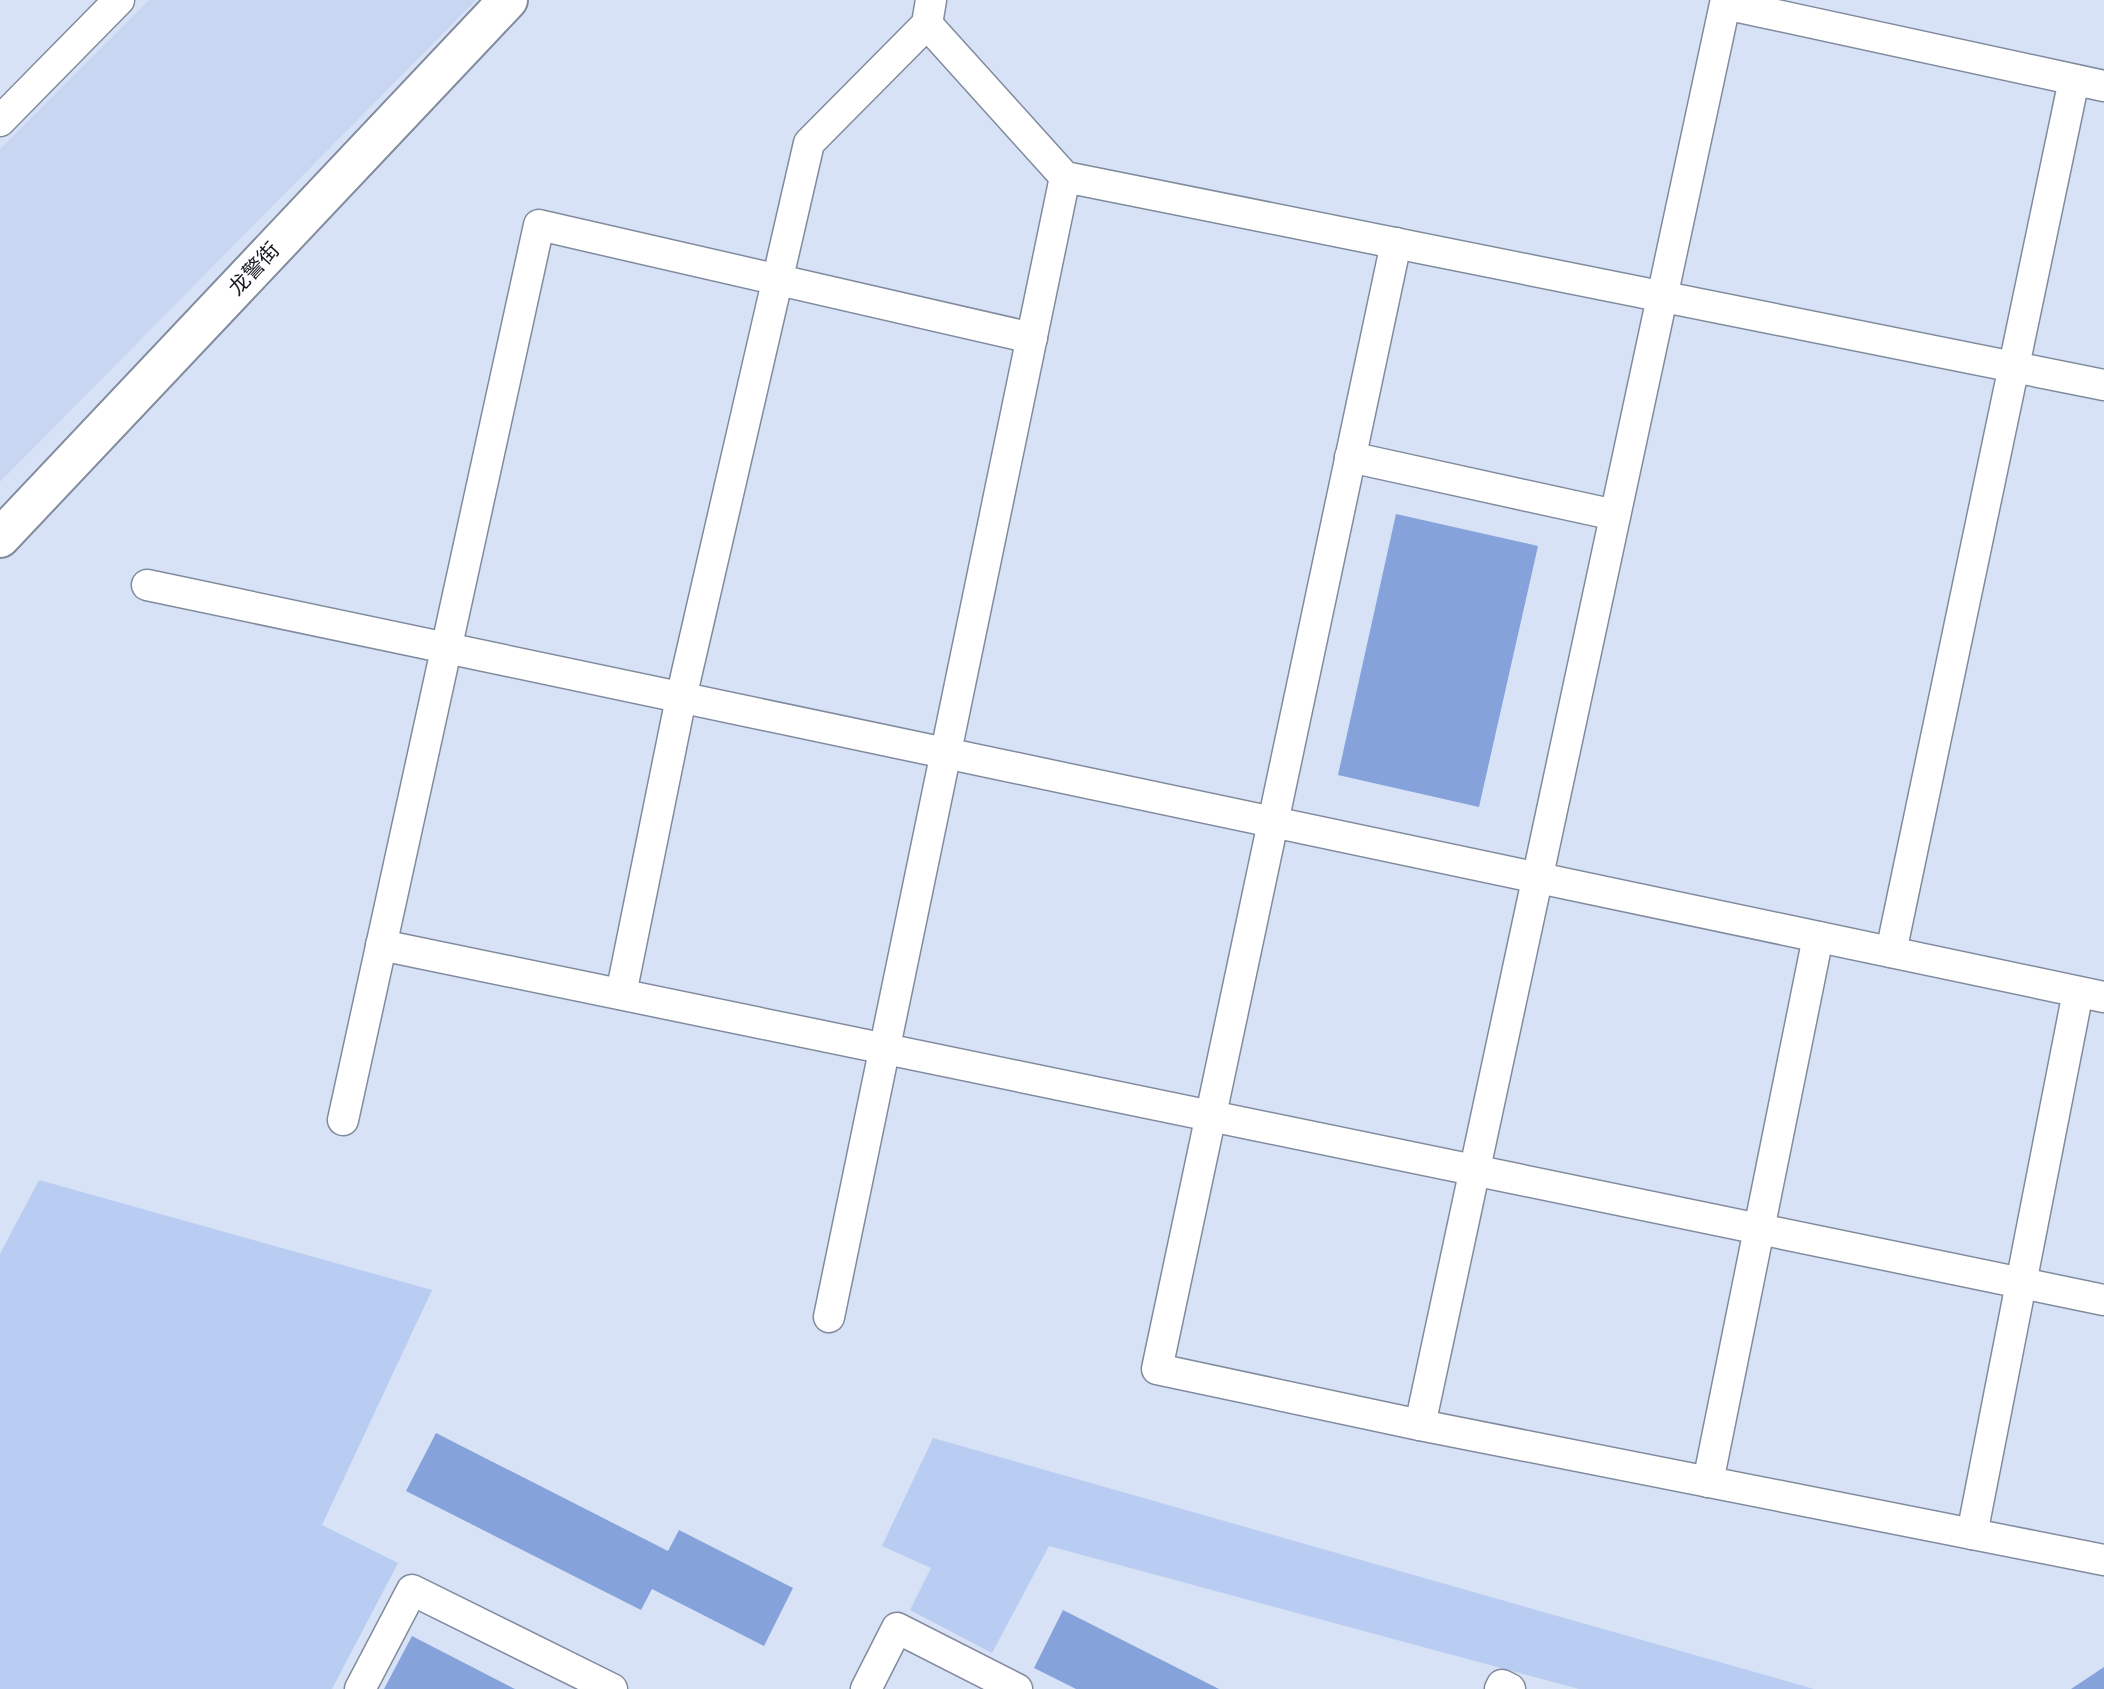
<svg xmlns="http://www.w3.org/2000/svg" width="2104" height="1689" font-family="Lato,'Noto Sans SC',sans-serif">
  <style>
    .built { fill: #c8d6f1 }
    .green { fill: #b9ccf1 }
    .building { fill: #85a2da }
    .lines { fill: none; stroke-linecap: round; stroke-linejoin: round }
    .street-casing { stroke: #818b9e; stroke-width: 33 }
    .secondary-casing { stroke: #818b9e; stroke-width: 42 }
    .street { stroke: #fff; stroke-width: 30 }
    .secondary { stroke: #fff; stroke-width: 38 }
    .labels { text-anchor: middle; stroke-width: 7; stroke-linejoin: round; paint-order: stroke }
    .street-label { font-size: 21px; fill: #161a21; stroke: #fff }
  </style>
  <rect width="100%" height="100%" fill="#d7e2f6"/>
  <!-- built -->
  <path class="built" d="M 149,0 L 476,0 L 0,482 L 0,149 Z"/>
  <!-- green -->
  <g class="green">
    <path d="M 39,1180 L 432,1290 L 322,1525 L 398,1563 L 332,1689 L 0,1689 L 0,1254 Z"/>
    <path d="M 933,1438 L 1814,1689 L 1579,1689 L 1049,1546 L 992,1653 L 910,1610 L 931,1568 L 882,1546 Z"/>
  </g>
  <!-- building -->
  <g class="building">
    <path d="M 1396,514 L 1538,546 L 1479,807 L 1338,775 Z"/>
    <path d="M 436,1433 L 668,1551 L 679,1530 L 793,1588 L 764,1646 L 652,1589 L 641,1610 L 406,1491 Z"/>
    <path d="M 1063,1610 L 1219,1689 L 1076,1689 L 1034,1668 Z"/>
    <path d="M 412,1636 L 515,1689 L 384,1689 Z"/>
    <path d="M 2104,1667 L 2104,1689 L 2071,1689 Z"/>
  </g>
  <g class="lines">
    <defs>
      <g id="street">
        <path d="M 927,24 L 1065,177 L 2104,385"/>
        <path d="M 0,121 L 119,0"/>
        <path d="M 1396,243 L 1157,1369 L 1420,1425 L 2104,1560"/>
        <path d="M 1350,457 L 1615,515"/>
        <path d="M 147,585 L 2104,997"/>
        <path d="M 381,945 L 2104,1300"/>
        <path d="M 1891,952 L 2074,80"/>
        <path d="M 621,994 L 681,698 L 809,143 L 927,24 L 931,0"/>
        <path d="M 343,1120 L 539,225 L 1032,338"/>
        <path d="M 829,1317 L 1065,177"/>
        <path d="M 1420,1425 L 1725,4 L 2104,86"/>
        <path d="M 1708,1482 L 1818,937"/>
        <path d="M 1972,1534 L 2078,992"/>
        <path d="M 360,1689 L 412,1590 L 612,1689"/>
        <path d="M 866,1689 L 897,1628 L 1017,1689"/>
        <path d="M 1500,1689 L 1502,1685 L 1510,1689"/>
      </g>
      <path id="secondary" d="M 0,538 L 508,0"/>
    </defs>
    <!-- street casing -->
    <use href="#street" class="street-casing"/>
    <!-- secondary casing -->
    <use href="#secondary" class="secondary-casing"/>
    <!-- street -->
    <use href="#street" class="street"/>
    <!-- secondary -->
    <use href="#secondary" class="secondary"/>
  </g>
  <g class="labels">
    <!-- street labels -->
    <g class="street-label">
      <text transform="translate(254 269) rotate(-47)" y="7">龙警街</text>
    </g>
  </g>
</svg>
